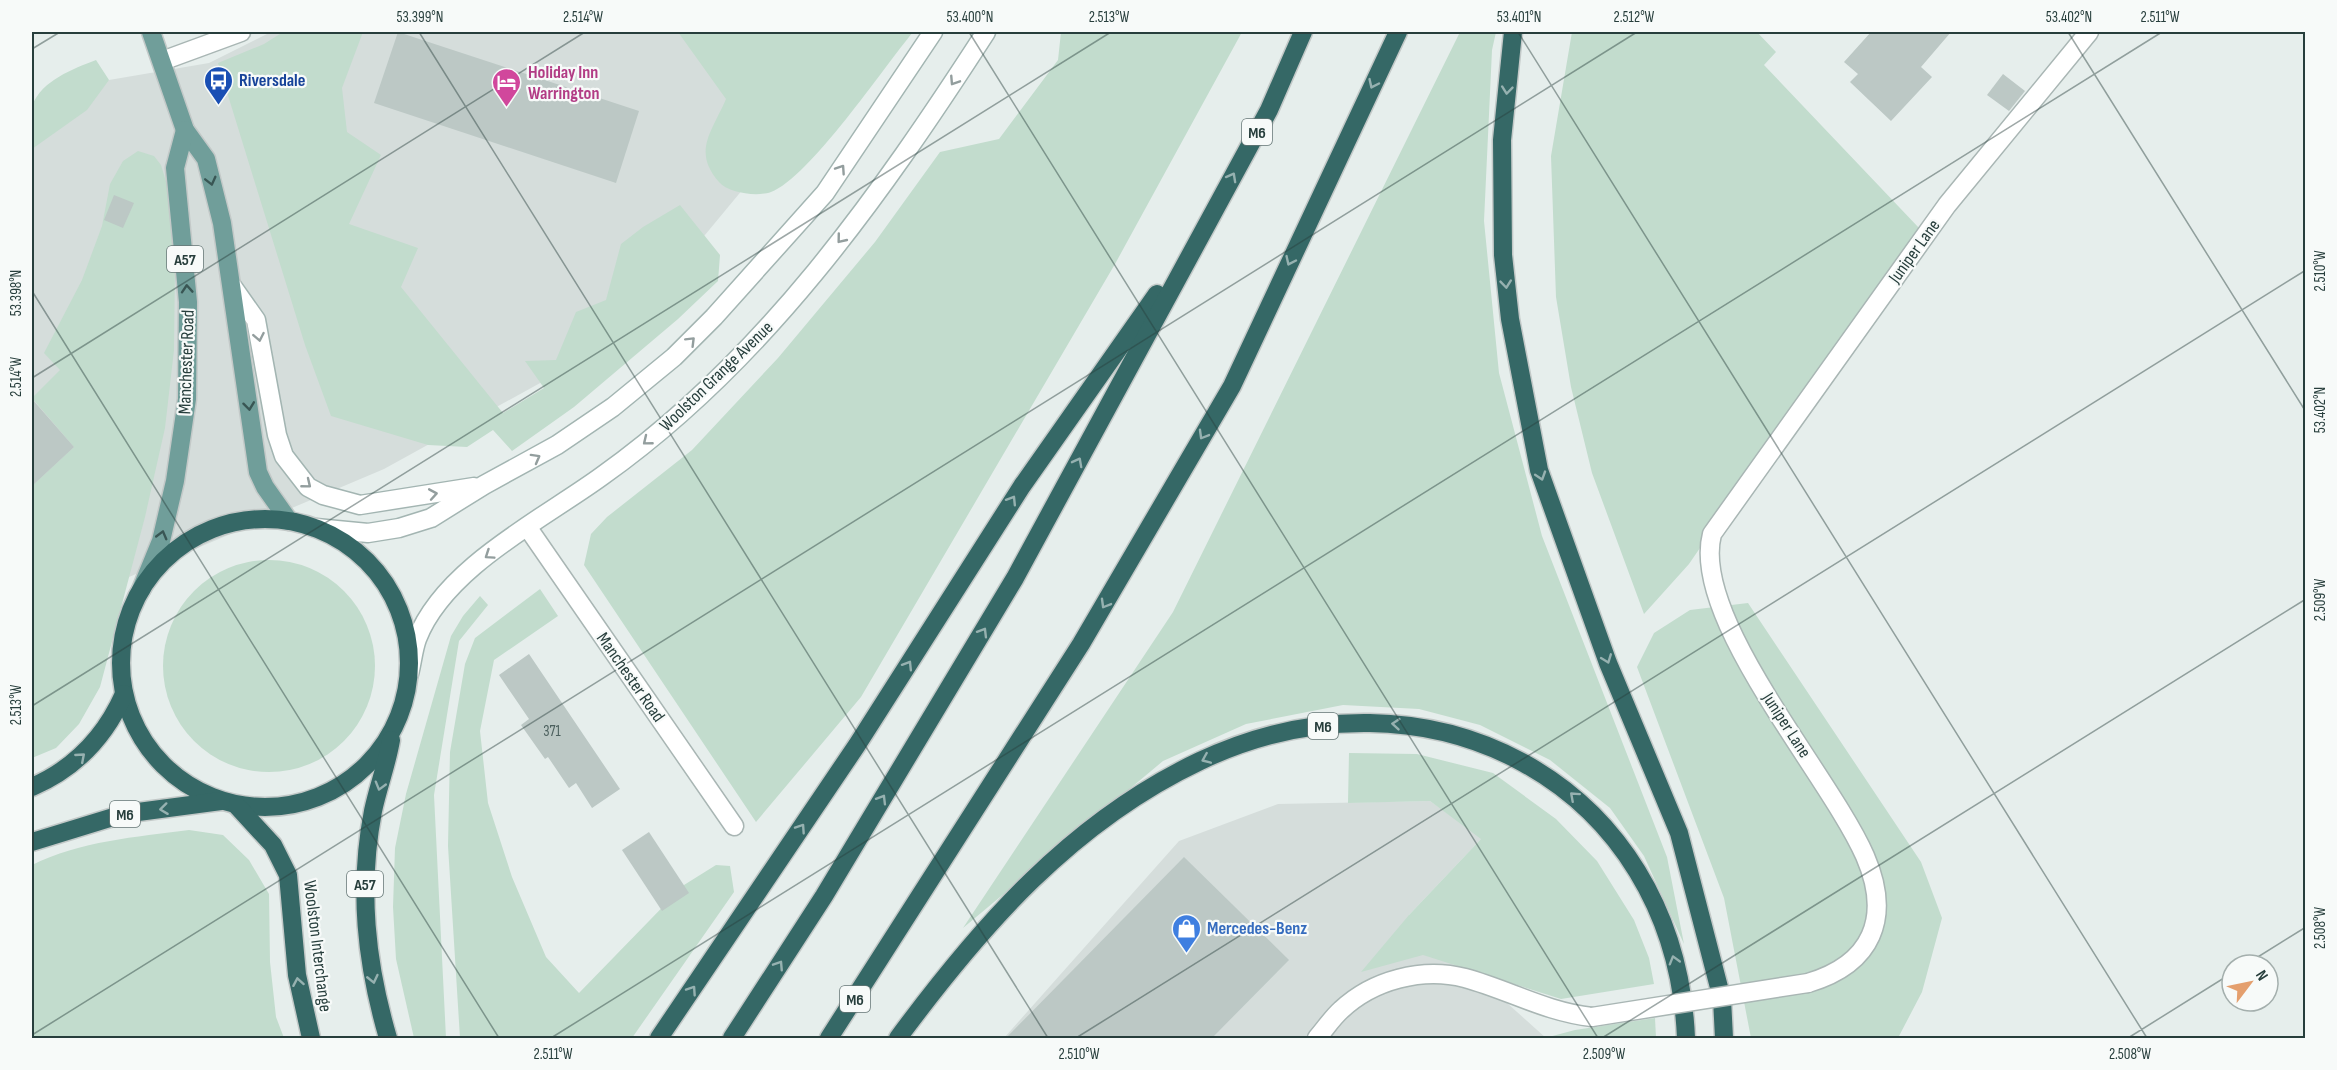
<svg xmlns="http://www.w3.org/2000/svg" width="2337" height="1070" font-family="'Sofia Sans Condensed',sans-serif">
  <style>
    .built { fill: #d5dddb }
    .green { fill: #c2dccd }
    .building { fill: #bcc8c5 }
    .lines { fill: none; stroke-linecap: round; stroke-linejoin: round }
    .street-casing { stroke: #a9b6b4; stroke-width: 21 }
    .secondary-casing { stroke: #a3b5b2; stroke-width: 21 }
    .primary-casing { stroke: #c3c9c8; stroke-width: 21 }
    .highway-casing { stroke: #c3c9c8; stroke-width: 21 }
    .street { stroke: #fff; stroke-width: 18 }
    .secondary { stroke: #fff; stroke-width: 18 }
    .primary { stroke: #709e9a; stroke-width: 18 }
    .highway { stroke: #356866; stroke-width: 18 }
    .street-bridge-casing { stroke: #a9b6b4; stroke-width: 21; stroke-linecap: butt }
    .street-bridge { stroke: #fff; stroke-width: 18 }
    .oneway { stroke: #939e9e }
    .oneway2 { stroke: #96b1b0 }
    .oneway3 { stroke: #395654 }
    .ticks { fill: none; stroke: #273e3c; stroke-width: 1.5; stroke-opacity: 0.45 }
    .labels { text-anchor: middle; stroke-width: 4.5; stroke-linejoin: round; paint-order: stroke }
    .number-label { font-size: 15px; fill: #4c605e }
    .shield { fill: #f7faf9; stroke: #657675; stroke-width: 1.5 }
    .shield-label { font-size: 16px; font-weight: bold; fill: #273e3c }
    .hotel-label { font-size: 18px; font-weight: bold; fill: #b23c85; stroke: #f7faf9; text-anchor: start }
    .transit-label { font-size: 18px; font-weight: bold; fill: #164399; stroke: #f7faf9; text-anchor: start }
    .street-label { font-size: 18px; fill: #273e3c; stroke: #f7faf9 }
    .shop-label { font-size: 18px; font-weight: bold; fill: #366cbe; stroke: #f7faf9; text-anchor: start }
    .neatline { fill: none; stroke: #273e3c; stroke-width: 2 }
    .ticks-label { font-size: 15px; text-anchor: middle; fill: #273e3c }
  </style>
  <rect width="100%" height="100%" fill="#e6eeec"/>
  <!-- built -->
  <g class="built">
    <path d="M 271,32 L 873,32 L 618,340 L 384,469 L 32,618 L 32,122 L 109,80 L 209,63 Z"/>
    <path d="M 1430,801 L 1482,838 L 1409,915 L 1546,1038 L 1004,1038 L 1179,841 L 1278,804 Z"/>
  </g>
  <!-- green -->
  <g class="green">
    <path d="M 283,32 L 363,32 L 342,88 L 347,132 L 381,155 L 349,224 L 418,248 L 401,287 L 503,413 L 544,388 L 525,361 L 556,360 L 576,312 L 606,300 L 621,244 L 643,227 L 680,205 L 720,255 L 718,281 L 678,319 L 574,407 L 512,451 L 493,430 L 467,447 L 428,445 L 331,416 L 305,345 L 218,63 L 264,44 Z"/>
    <path d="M 678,32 L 913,32 C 884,67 809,178 771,192 C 757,197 728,193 719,182 C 692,151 712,132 726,99 Z"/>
    <path d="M 1061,32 L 1242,32 L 1115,264 L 861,697 L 756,822 L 584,565 L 591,534 L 607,517 L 692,450 L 778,358 L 875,242 L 940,152 L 999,139 L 1058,60 Z"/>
    <path d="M 1460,32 L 1496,32 L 1492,50 L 1484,221 L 1499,373 L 1542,536 L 1667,857 L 1684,944 L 1644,856 L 1610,808 L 1550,760 L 1480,725 L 1419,709 L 1343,705 L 1246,724 L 1163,761 L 963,928 L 1173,612 Z"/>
    <path d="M 1572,32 L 1757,32 L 1776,52 L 1764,65 L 1919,228 L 1689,564 L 1644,614 L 1592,473 L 1571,387 L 1556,297 L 1551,156 Z"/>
    <path d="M 96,60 L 109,80 L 87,110 L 32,149 C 31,137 28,117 32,106 C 42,80 73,69 96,60 Z"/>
    <path d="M 138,151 L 154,156 L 161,165 L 168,188 L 175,265 L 174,350 L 165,428 L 145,517 L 100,687 L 79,724 L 56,748 L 32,758 L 32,486 L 74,447 L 32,398 L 60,370 L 44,353 L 82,280 L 102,226 L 110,184 L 123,161 Z"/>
    <circle cx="269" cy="666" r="106"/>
    <path d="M 540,589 L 558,616 L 494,660 L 480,731 L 488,803 L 512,877 L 546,957 L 579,993 L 684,885 L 716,865 L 730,866 L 734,892 L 632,1038 L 460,1038 L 448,846 L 450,752 L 465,664 L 475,638 Z"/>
    <path d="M 480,596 L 488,605 L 459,641 L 434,795 L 446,1038 L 414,1038 L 396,959 L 393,907 L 395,848 L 406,794 L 451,636 L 463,616 Z"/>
    <path d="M 1748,603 L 1921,862 L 1942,918 L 1922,992 L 1898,1038 L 1751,1038 L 1724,898 L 1637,667 L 1654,633 L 1690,610 Z"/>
    <path d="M 1349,753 L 1417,754 L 1493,773 L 1556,819 L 1597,861 L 1634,920 L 1649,958 L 1654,984 L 1561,999 L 1423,955 L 1361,972 L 1409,915 L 1481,839 L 1430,801 L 1348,803 Z"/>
    <path d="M 189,830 L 223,835 L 249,860 L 269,894 L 270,962 L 276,1017 L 284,1038 L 32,1038 L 32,865 C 80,841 136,837 189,830 Z"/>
    <path d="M 1655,1018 L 1656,1038 L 1545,1038 L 1575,1030 Z"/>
  </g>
  <!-- building -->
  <g class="building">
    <path d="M 398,32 L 639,111 L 616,183 L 374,103 Z"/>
    <path d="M 1871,32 L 1951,32 L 1921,67 L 1932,77 L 1891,121 L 1850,82 L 1858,74 L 1844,62 Z"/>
    <path d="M 2003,74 L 2025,91 L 2009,111 L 1987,95 Z"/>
    <path d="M 114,195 L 134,203 L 123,228 L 104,220 Z"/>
    <path d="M 32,399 L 74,447 L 32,486 Z"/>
    <path d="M 529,654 L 620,789 L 592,808 L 576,783 L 569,788 L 548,757 L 545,759 L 521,725 L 529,719 L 499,675 Z"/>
    <path d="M 649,832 L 689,893 L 662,911 L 622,850 Z"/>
    <path d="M 1184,857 L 1289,960 L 1212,1038 L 1006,1038 Z"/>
  </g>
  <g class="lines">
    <defs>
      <g id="street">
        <path d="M 162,61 L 241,32"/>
        <path d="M 528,528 L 734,826"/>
        <path d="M 1808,983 C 1872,964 1892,918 1865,856 C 1829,774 1690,618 1712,534 L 1947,205 L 2089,32"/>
        <path d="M 1317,1038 C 1325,1029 1332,1018 1341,1010 C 1373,980 1422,967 1465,978 C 1509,990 1546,1012 1592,1017"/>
      </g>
      <g id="secondary">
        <path d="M 232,286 L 256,320 L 277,435 L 284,456 L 308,487 L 323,495 L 360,505 L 474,487"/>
        <path d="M 316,528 L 368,533 L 399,528 L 431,518 L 484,485 L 557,445 L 613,407 L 674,357 L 714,317 L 825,193 L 933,32"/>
        <path d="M 409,674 C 412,663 413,650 417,639 C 444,568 543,519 602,476 C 764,361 880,196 986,32"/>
      </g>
      <g id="primary">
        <path d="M 151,32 L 185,130 L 206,159 L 222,223 L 258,472 L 265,487 L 289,521"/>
        <path d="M 141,590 L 161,541 L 175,481 L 187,399 L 188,302 L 175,168 L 185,130"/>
      </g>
      <g id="highway">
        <path d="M 1513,32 L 1502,140 L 1503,255 L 1510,319 L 1539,470 L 1608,663 L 1679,833 L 1722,999 L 1724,1038"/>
        <circle cx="265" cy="663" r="144"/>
        <path d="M 32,787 C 76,768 105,737 124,694"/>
        <path d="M 236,805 L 273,845 L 288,875 L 297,975 L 311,1038"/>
        <path d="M 32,842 L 123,814 L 221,801"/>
        <path d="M 388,1038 C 366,963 358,889 373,811 C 378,787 387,764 391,740"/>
        <path d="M 659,1038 L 857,745 L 1022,486 L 1157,294"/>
        <path d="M 732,1038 L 824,896 L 1015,578 L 1269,110 L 1303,32"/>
        <path d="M 829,1038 L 1081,644 L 1232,386 L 1398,32"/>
        <path d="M 898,1038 C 981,926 1071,822 1200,761 C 1426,654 1675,781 1686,1038"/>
      </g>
    </defs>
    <!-- street casing -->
    <use href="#street" class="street-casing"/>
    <!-- secondary casing -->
    <use href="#secondary" class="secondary-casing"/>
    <!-- primary casing -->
    <use href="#primary" class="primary-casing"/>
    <!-- highway casing -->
    <use href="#highway" class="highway-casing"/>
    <!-- street -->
    <use href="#street" class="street"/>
    <!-- secondary -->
    <use href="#secondary" class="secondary"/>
    <!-- primary -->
    <use href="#primary" class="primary"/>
    <!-- highway -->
    <use href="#highway" class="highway"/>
    <defs>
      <path id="street-bridge" d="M 1592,1017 L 1808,983"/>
    </defs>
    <!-- street-bridge casing -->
    <use href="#street-bridge" class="street-bridge-casing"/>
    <!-- street-bridge -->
    <use href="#street-bridge" class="street-bridge"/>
  </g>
  <!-- one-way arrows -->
  <defs><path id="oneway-chevron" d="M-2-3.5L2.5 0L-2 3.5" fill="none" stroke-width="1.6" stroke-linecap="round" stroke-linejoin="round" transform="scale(1.5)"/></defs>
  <g class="oneway">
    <use href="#oneway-chevron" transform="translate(954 81) rotate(123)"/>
    <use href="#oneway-chevron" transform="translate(841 169) rotate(-56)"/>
    <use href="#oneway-chevron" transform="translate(841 239) rotate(129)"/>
    <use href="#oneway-chevron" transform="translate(259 337) rotate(79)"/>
    <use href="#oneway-chevron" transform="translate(691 341) rotate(-45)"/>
    <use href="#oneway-chevron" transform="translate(647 441) rotate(141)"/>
    <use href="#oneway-chevron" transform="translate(536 458) rotate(-29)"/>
    <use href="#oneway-chevron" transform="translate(307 484) rotate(39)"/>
    <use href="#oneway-chevron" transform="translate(433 494) rotate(-10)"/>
    <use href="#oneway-chevron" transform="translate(489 555) rotate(146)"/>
  </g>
  <g class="oneway2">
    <use href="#oneway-chevron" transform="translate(1373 84) rotate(115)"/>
    <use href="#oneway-chevron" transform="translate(1507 90) rotate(96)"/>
    <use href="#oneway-chevron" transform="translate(1232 177) rotate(-61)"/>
    <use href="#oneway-chevron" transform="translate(1290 261) rotate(115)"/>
    <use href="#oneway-chevron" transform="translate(1506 284) rotate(84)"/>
    <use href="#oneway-chevron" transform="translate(1203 435) rotate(120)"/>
    <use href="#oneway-chevron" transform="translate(1078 462) rotate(-62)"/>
    <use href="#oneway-chevron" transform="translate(1541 476) rotate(72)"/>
    <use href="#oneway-chevron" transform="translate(1012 500) rotate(-58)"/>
    <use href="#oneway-chevron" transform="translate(1105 604) rotate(120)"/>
    <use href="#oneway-chevron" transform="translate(983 632) rotate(-59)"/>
    <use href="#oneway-chevron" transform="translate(1607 659) rotate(69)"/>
    <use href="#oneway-chevron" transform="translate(908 665) rotate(-58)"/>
    <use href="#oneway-chevron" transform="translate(1396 724) rotate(-175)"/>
    <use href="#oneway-chevron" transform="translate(81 757) rotate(-41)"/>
    <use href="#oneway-chevron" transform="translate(1206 759) rotate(157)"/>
    <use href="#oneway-chevron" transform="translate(380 786) rotate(106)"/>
    <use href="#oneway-chevron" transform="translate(1574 796) rotate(-138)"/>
    <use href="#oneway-chevron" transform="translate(882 799) rotate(-59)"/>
    <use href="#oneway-chevron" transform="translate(164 809) rotate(173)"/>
    <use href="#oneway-chevron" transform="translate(801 828) rotate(-56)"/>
    <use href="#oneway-chevron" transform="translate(1674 960) rotate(-106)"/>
    <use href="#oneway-chevron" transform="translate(779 965) rotate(-57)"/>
    <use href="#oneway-chevron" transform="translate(373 979) rotate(77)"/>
    <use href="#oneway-chevron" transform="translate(298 982) rotate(-100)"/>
    <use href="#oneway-chevron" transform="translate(692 990) rotate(-56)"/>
  </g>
  <g class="oneway3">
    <use href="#oneway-chevron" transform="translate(211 181) rotate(76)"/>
    <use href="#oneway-chevron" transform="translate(187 289) rotate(-94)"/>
    <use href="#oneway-chevron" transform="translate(249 406) rotate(83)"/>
    <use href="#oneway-chevron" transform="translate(162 535) rotate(-75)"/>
  </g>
  <!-- ticks -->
  <path class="ticks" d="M 419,32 L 1048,1038M 969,32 L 1598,1038M 1518,32 L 2147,1038M 2068,32 L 2306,412M 32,49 L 60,32M 32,291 L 499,1038M 32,378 L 585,32M 32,706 L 1111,32M 2245,965 L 2306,927M 32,1035 L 1637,32M 551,1038 L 2162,32M 1076,1038 L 2306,270M 1602,1038 L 2306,599M 2128,1038 L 2232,973"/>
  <!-- icons -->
  <defs>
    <symbol id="bus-pin" viewBox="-11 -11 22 30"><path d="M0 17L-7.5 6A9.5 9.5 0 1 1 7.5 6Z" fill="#1a4fb4" stroke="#f7faf9"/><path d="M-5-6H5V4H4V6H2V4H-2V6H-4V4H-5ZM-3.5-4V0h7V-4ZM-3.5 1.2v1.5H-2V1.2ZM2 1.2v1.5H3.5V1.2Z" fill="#fff"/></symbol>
    <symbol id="hotel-pin" viewBox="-11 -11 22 30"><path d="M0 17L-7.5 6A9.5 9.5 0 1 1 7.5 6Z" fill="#d1479c" stroke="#f7faf9"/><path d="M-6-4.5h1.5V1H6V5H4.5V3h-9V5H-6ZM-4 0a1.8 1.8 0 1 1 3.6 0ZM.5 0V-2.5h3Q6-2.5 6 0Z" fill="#fff"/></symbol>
    <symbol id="shop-pin" viewBox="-11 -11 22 30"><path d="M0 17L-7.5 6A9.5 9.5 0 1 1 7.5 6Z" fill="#3f7fe0" stroke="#f7faf9"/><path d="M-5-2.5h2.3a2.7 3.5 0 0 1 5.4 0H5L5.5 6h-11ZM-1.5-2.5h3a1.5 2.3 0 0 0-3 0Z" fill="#fff"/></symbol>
  </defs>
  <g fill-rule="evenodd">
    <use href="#bus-pin" x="202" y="64" width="33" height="45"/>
    <use href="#hotel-pin" x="490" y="66" width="33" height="45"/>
    <use href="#shop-pin" x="1170" y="912" width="33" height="45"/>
  </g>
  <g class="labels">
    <!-- number labels -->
    <g class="number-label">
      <text x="552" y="736">371</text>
    </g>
    <!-- shield labels -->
    <g class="shield">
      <rect x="1242" y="119" width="30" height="26" rx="4.5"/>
      <rect x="167" y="246" width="36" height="26" rx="4.5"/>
      <rect x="1308" y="713" width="30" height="26" rx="4.5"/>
      <rect x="110" y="801" width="30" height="26" rx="4.5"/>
      <rect x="347" y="871" width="36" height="26" rx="4.5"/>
      <rect x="840" y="986" width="30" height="26" rx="4.5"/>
    </g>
    <g class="shield-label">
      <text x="1257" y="138">M6</text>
      <text x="185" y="265">A57</text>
      <text x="1323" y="732">M6</text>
      <text x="125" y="820">M6</text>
      <text x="365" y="890">A57</text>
      <text x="855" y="1005">M6</text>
    </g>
    <!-- hotel labels -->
    <g class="hotel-label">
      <text x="528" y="78">Holiday Inn<tspan x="528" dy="21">Warrington</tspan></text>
    </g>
    <!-- transit labels -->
    <g class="transit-label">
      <text x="239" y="86">Riversdale</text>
    </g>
    <!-- street labels -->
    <g class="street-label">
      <text transform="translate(1914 251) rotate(-54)" y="6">Juniper Lane</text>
      <text transform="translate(186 362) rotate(-88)" y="6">Manchester Road</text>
      <text transform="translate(716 376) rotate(-44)" y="6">Woolston Grange Avenue</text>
      <text transform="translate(631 677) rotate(55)" y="6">Manchester Road</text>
      <text transform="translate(1787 725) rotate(57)" y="6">Juniper Lane</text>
      <text transform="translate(318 946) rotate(83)" y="6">Woolston Interchange</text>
    </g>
    <!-- shop labels -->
    <g class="shop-label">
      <text x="1207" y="934">Mercedes-Benz</text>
    </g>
  </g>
  <!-- border -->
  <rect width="2337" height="1070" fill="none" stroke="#f7faf9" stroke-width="66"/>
  <!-- north arrow -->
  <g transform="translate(2250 983) rotate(58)"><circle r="28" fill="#f7faf9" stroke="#a4afad" stroke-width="1.5"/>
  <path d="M0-4.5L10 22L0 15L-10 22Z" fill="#e49f6e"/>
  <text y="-9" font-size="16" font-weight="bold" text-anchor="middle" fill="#273e3c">N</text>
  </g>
  <rect x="33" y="33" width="2271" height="1004" class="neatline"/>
  <g class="ticks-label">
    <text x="420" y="22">53.399°N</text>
    <text x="583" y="22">2.514°W</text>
    <text x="970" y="22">53.400°N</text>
    <text x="1109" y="22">2.513°W</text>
    <text x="1519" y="22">53.401°N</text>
    <text x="1634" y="22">2.512°W</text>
    <text x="2069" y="22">53.402°N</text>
    <text x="2160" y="22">2.511°W</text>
    <text transform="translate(2320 271) rotate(-90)" y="5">2.510°W</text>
    <text transform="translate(16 293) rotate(-90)" y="5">53.398°N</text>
    <text transform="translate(16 377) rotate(-90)" y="5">2.514°W</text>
    <text transform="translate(2320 410) rotate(-90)" y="5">53.402°N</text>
    <text transform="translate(2320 600) rotate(-90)" y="5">2.509°W</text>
    <text transform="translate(16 705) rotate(-90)" y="5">2.513°W</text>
    <text transform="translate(2320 928) rotate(-90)" y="5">2.508°W</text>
    <text x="553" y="1059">2.511°W</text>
    <text x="1079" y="1059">2.510°W</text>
    <text x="1604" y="1059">2.509°W</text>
    <text x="2130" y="1059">2.508°W</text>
  </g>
</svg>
